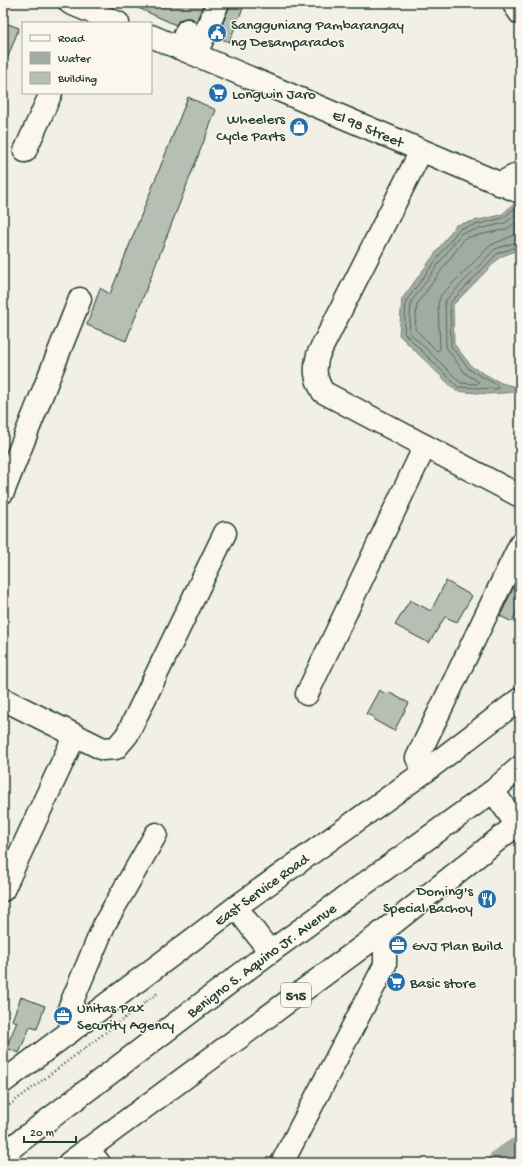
<svg xmlns="http://www.w3.org/2000/svg" width="523" height="1166" font-family="'Gochi Hand',sans-serif">
  <style>
    .water { fill: #a2aba1; stroke: #6e7f75 }
    .lines { fill: none; stroke-linecap: round; stroke-linejoin: round }
    .shore { stroke: #536960; stroke-width: 1 }
    .river { stroke: #a2aba1; stroke-width: 31 }
    .building { fill: #b7beb3; stroke: #1f3d34 }
    .minor-casing { stroke: #1f3d34; stroke-width: 25 }
    .major-casing { stroke: #1f3d34; stroke-width: 25 }
    .highway-casing { stroke: #1f3d34; stroke-width: 25 }
    .path { stroke: #1f3d34; stroke-width: 2.5; stroke-dasharray: 1 3; stroke-linecap: butt }
    .minor { stroke: #fbf7ec; stroke-width: 22 }
    .major { stroke: #fbf7ec; stroke-width: 22 }
    .highway { stroke: #fbf7ec; stroke-width: 22 }
    .labels { text-anchor: middle; stroke-width: 3; stroke-linejoin: round; paint-order: stroke }
    .shield { fill: #fbf7ec; stroke: #61756b; stroke-width: 1 }
    .shield-label { font-size: 14px; font-weight: bold; fill: #1f3d34 }
    .poi-label { font-size: 15px; fill: #1f3d34; stroke: #fbf7ec; text-anchor: start }
    .street-label { font-size: 15px; fill: #1f3d34; stroke: #fbf7ec }
  </style>
  <rect width="100%" height="100%" fill="#f2f0e5"/>
  <filter id="ink" filterUnits="userSpaceOnUse"><feTurbulence type="fractalNoise" baseFrequency=".025" numOctaves="2"/><feDisplacementMap in="SourceGraphic" scale="8" xChannelSelector="R" yChannelSelector="G"/><feConvolveMatrix kernelMatrix="1 2 1 2 8 2 1 2 1" color-interpolation-filters="sRGB"/></filter>
  <g filter="url(#ink)">
    <!-- water -->
    <path class="water" d="M 520,199 L 520,249 L 500,257 L 453,305 L 454,344 L 472,367 L 501,383 L 520,388 L 520,392 L 487,394 L 456,391 L 399,335 L 402,299 L 456,225 L 501,215 Z"/>
    <g class="lines">
      <!-- shore -->
      <g class="shore">
        <path d="M 520,204 L 503,218 L 459,229 L 406,301 L 404,333 L 458,387 L 497,389 L 498,387 L 497,385 L 470,370 L 451,346 L 450,303 L 498,253 L 520,246"/>
        <path d="M 520,211 L 505,223 L 461,233 L 411,302 L 409,332 L 461,383 L 477,384 L 479,382 L 465,373 L 446,347 L 445,301 L 495,249 L 520,241"/>
        <path d="M 520,219 L 507,229 L 465,238 L 417,304 L 415,329 L 437,351 L 440,349 L 438,304 L 441,295 L 491,245 L 514,235 L 520,235"/>
      </g>
      <!-- river -->
      <path class="river" d="M 503,1163 L 520,1152"/>
    </g>
    <!-- building -->
    <g class="building">
      <path d="M 127,3 L 204,3 L 196,22 L 192,18 L 185,18 L 179,20 L 176,25 Z"/>
      <path d="M 230,3 L 245,3 L 229,42 L 217,37 L 229,8 Z"/>
      <path d="M 3,22 L 19,28 L 4,67 L 3,67 Z"/>
      <path d="M 188,97 L 216,110 L 126,341 L 87,325 L 100,288 L 110,294 Z"/>
      <path d="M 520,574 L 520,605 L 512,622 L 500,616 Z"/>
      <path d="M 446,581 L 472,596 L 457,622 L 445,617 L 429,643 L 395,625 L 410,600 L 431,611 Z"/>
      <path d="M 379,690 L 386,694 L 388,692 L 409,703 L 394,731 L 374,720 L 374,717 L 366,714 Z"/>
      <path d="M 21,997 L 45,1006 L 37,1029 L 30,1027 L 19,1053 L 6,1048 L 17,1022 L 12,1020 Z"/>
    </g>
    <g class="lines">
      <defs>
        <g id="minor">
          <path d="M 513,3 L 520,13"/>
          <path d="M 179,48 L 187,30"/>
          <path d="M 196,54 L 218,3"/>
          <path d="M 25,151 L 51,93"/>
          <path d="M 421,151 L 318,355 C 314,371 315,378 323,392 L 520,496"/>
          <path d="M 499,184 L 520,173"/>
          <path d="M 3,492 L 80,299"/>
          <path d="M 307,694 L 425,446"/>
          <path d="M 3,699 L 103,749 L 116,748 L 127,735 L 225,533"/>
          <path d="M 427,770 L 421,766 L 417,758 L 520,545"/>
          <path d="M 3,890 L 75,735"/>
          <path d="M 71,1031 L 70,1006 L 105,923 L 156,834"/>
          <path id="s1" d="M 3,1082 L 236,907 L 427,770 L 520,699"/>
          <path d="M 87,1149 L 99,1163"/>
          <path d="M 282,1163 L 385,965 L 385,952 L 381,933"/>
        </g>
        <g id="major">
          <path d="M 70,3 L 118,23"/>
          <path id="s2" d="M 151,36 L 520,192"/>
        </g>
        <g id="highway">
          <path d="M 493,791 L 517,825"/>
          <path d="M 236,907 L 270,952"/>
          <path id="s3" d="M 3,1154 L 270,952 L 493,791 L 520,767"/>
          <path d="M 69,1163 L 381,933 L 520,822"/>
        </g>
      </defs>
      <!-- minor casing -->
      <use href="#minor" class="minor-casing"/>
      <!-- major casing -->
      <use href="#major" class="major-casing"/>
      <!-- highway casing -->
      <use href="#highway" class="highway-casing"/>
      <!-- path -->
      <path class="path" d="M 3,1110 L 159,992"/>
      <!-- minor -->
      <use href="#minor" class="minor"/>
      <!-- major -->
      <use href="#major" class="major"/>
      <!-- highway -->
      <use href="#highway" class="highway"/>
    </g>
  </g>
  <!-- icons -->
  <defs>
    <symbol id="civic-disc" viewBox="-11 -11 22 22"><circle r="9.5" fill="#1f6fb2" stroke="#fbf7ec"/><path d="M-.6-6.5H3V-4.5H.6V-3L4-1V1h2V6H-6V1h2V-1L-.6-3ZM-1.2 2.5V6h2.4V2.5Z" fill="#fff"/></symbol>
    <symbol id="supermarket-disc" viewBox="-11 -11 22 22"><circle r="9.5" fill="#1f6fb2" stroke="#fbf7ec"/><path d="M-6-5.5h2.5l.6 2H6L4.5 2H-2.5L-4.4-4H-6ZM-1.5 3.2a1.3 1.3 0 1 0 .1 0ZM3 3.2a1.3 1.3 0 1 0 .1 0Z" fill="#fff"/></symbol>
    <symbol id="shop-disc" viewBox="-11 -11 22 22"><circle r="9.5" fill="#1f6fb2" stroke="#fbf7ec"/><path d="M-5-2.5h2.3a2.7 3.5 0 0 1 5.4 0H5L5.5 6h-11ZM-1.5-2.5h3a1.5 2.3 0 0 0-3 0Z" fill="#fff"/></symbol>
    <symbol id="restaurant-disc" viewBox="-11 -11 22 22"><circle r="9.5" fill="#1f6fb2" stroke="#fbf7ec"/><path d="M-5-6h1v4h1v-4h1v4h1v-4h1v5L-1.5 .5V6h-2V.5L-5-1ZM5-6V6H3V1.5H1.5Q1.5-4 5-6Z" fill="#fff"/></symbol>
    <symbol id="office-disc" viewBox="-11 -11 22 22"><circle r="9.5" fill="#1f6fb2" stroke="#fbf7ec"/><path d="M-6-3h4V-5.5h4V-3h4V5H-6ZM-1-4.5V-3h2v-1.5ZM-6 0V1H6V0Z" fill="#fff"/></symbol>
  </defs>
  <g fill-rule="evenodd">
    <use href="#civic-disc" x="206" y="22" width="22" height="22"/>
    <use href="#supermarket-disc" x="207" y="82" width="22" height="22"/>
    <use href="#shop-disc" x="288" y="116" width="22" height="22"/>
    <use href="#restaurant-disc" x="476" y="888" width="22" height="22"/>
    <use href="#office-disc" x="387" y="934" width="22" height="22"/>
    <use href="#supermarket-disc" x="385" y="971" width="22" height="22"/>
    <use href="#office-disc" x="52" y="1005" width="22" height="22"/>
  </g>
  <g class="labels">
    <!-- shield labels -->
    <rect class="shield" x="281" y="983" width="30" height="24" rx="3"/>
    <g class="shield-label">
      <text x="296" y="1000">515</text>
    </g>
    <!-- poi labels -->
    <g class="poi-label">
      <text x="231" y="29">Sangguniang Pambarangay<tspan x="231" dy="17">ng Desamparados</tspan></text>
      <text x="232" y="98">Longwin Jaro</text>
      <text x="285" y="123" text-anchor="end">Wheelers<tspan x="285" dy="17">Cycle Parts</tspan></text>
      <text x="473" y="895" text-anchor="end">Doming's<tspan x="473" dy="17">Special Bachoy</tspan></text>
      <text x="412" y="950">GVJ Plan Build</text>
      <text x="410" y="987">Basic store</text>
      <text x="77" y="1012">Unitas Pax<tspan x="77" dy="17">Security Agency</tspan></text>
    </g>
    <!-- street labels -->
    <g class="street-label">
      <text dy="5" stroke="none"><textPath href="#s2" startOffset="236">El 98 Street</textPath></text>
      <text dy="5" stroke="none"><textPath href="#s1" startOffset="322">East Service Road</textPath></text>
      <text dy="5" stroke="none"><textPath href="#s3" startOffset="323">Benigno S. Aquino Jr. Avenue</textPath></text>
    </g>
  </g>
  <!-- margin -->
  <rect width="523" height="1166" fill="none" stroke="#fbf7ec" stroke-width="16"/>
  <rect x="8" y="8" width="507" height="1150" fill="none" stroke="#1f3d34" stroke-width="1.5" filter="url(#ink)"/>
  <!-- legend -->
  <rect x="22" y="22" width="130" height="72" fill="#fbf7ec" stroke="#a3ada2"/>
  <rect x="30" y="35" width="20" height="6" fill="#fbf7ec" stroke="#a3ada2"/>
  <text x="58" y="42" font-size="12" fill="#1f3d34">Road</text>
  <rect x="30" y="52" width="20" height="12" fill="#a2aba1" stroke="#a3ada2"/>
  <text x="58" y="62" font-size="12" fill="#1f3d34">Water</text>
  <rect x="30" y="72" width="20" height="12" fill="#b7beb3" stroke="#a3ada2"/>
  <text x="58" y="82" font-size="12" fill="#1f3d34">Building</text>
  <!-- scale -->
  <path d="M24 1136v6h52v-6" fill="none" stroke="#1f3d34" stroke-width="2"/>
  <text x="30" y="1136" font-size="12" fill="#1f3d34" stroke="#fbf7ec" stroke-width="3" paint-order="stroke">20 m</text>
</svg>
